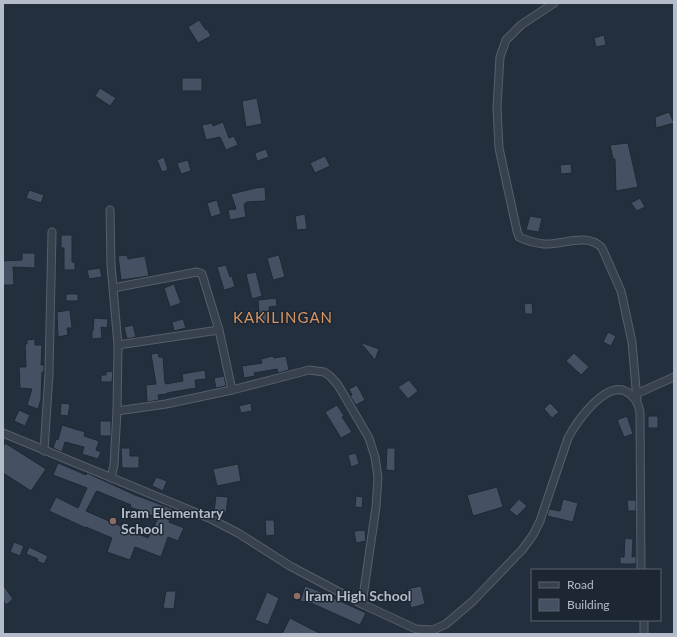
<svg xmlns="http://www.w3.org/2000/svg" width="677" height="637" font-family="Lato,sans-serif">
  <style>
    .building { fill: #455162; stroke: #1f2835; fill-rule: evenodd }
    .lines { fill: none; stroke-linecap: round; stroke-linejoin: round }
    .street-casing { stroke: #565f6c; stroke-width: 9 }
    .street { stroke: #38414e; stroke-width: 7 }
    .education-dot { fill: #8d6e63; stroke: #1d2633; stroke-width: 1.5 }
    .labels { text-anchor: middle; stroke-width: 3; stroke-linejoin: round; paint-order: stroke }
    .poi-label { font-size: 14px; font-weight: bold; fill: #b4bcc9; stroke: #1d2633; text-anchor: start }
    .neighbourhood-label { font-size: 15px; letter-spacing: 1px; fill: #d59563; stroke: #1d2633 }
  </style>
  <rect width="100%" height="100%" fill="#242f3e"/>
  <!-- building -->
  <g class="building">
    <path d="M 199,20 L 206,30 L 207,29 L 211,36 L 198,43 L 188,27 Z"/>
    <path d="M 604,35 L 606,45 L 596,47 L 594,38 Z"/>
    <rect x="182" y="78" width="20" height="13"/>
    <path d="M 100,88 L 116,98 L 110,106 L 95,96 Z"/>
    <path d="M 257,98 L 262,124 L 246,127 L 242,101 Z"/>
    <path d="M 669,112 L 674,123 L 656,128 L 655,117 Z"/>
    <path d="M 223,122 L 229,138 L 234,136 L 238,145 L 226,150 L 220,137 L 206,140 L 202,125 L 212,123 L 213,126 Z"/>
    <path d="M 628,143 L 638,187 L 616,191 L 615,159 L 613,159 L 610,145 Z"/>
    <path d="M 266,149 L 269,157 L 257,161 L 255,153 Z"/>
    <path d="M 325,156 L 330,166 L 315,173 L 310,163 Z"/>
    <path d="M 164,157 L 168,170 L 162,172 L 157,160 Z"/>
    <path d="M 188,160 L 191,171 L 181,174 L 177,163 Z"/>
    <path d="M 571,164 L 572,173 L 561,174 L 560,165 Z"/>
    <path d="M 265,187 L 266,201 L 246,202 L 246,204 L 244,204 L 246,217 L 230,220 L 228,210 L 236,209 L 231,194 L 256,188 Z"/>
    <path d="M 29,190 L 44,195 L 41,203 L 26,198 Z"/>
    <path d="M 640,198 L 645,207 L 637,211 L 631,203 Z"/>
    <path d="M 217,200 L 221,214 L 211,217 L 207,203 Z"/>
    <path d="M 305,214 L 307,229 L 297,230 L 295,216 Z"/>
    <path d="M 530,216 L 542,218 L 539,232 L 526,230 Z"/>
    <path d="M 61,235 L 72,235 L 72,262 L 75,262 L 75,270 L 64,270 L 64,248 L 61,248 Z"/>
    <path d="M 22,253 L 35,253 L 35,268 L 13,267 L 14,285 L 3,285 L 3,261 L 22,260 Z"/>
    <path d="M 127,255 L 128,259 L 145,256 L 149,276 L 121,280 L 118,256 Z"/>
    <path d="M 279,255 L 285,277 L 273,280 L 267,258 Z"/>
    <path d="M 226,265 L 230,277 L 232,276 L 235,287 L 224,290 L 217,267 Z"/>
    <path d="M 100,268 L 102,277 L 89,279 L 87,270 Z"/>
    <path d="M 256,272 L 262,296 L 252,299 L 246,274 Z"/>
    <path d="M 174,284 L 181,303 L 170,307 L 164,288 Z"/>
    <rect x="66" y="294" width="12" height="7"/>
    <path d="M 276,298 L 277,306 L 269,307 L 271,321 L 258,323 L 257,315 L 259,314 L 258,300 Z"/>
    <path d="M 532,303 L 533,314 L 525,314 L 524,304 Z"/>
    <path d="M 70,310 L 72,328 L 67,328 L 68,335 L 58,337 L 57,312 Z"/>
    <path d="M 94,318 L 108,319 L 107,328 L 101,327 L 102,338 L 92,339 L 92,331 L 93,331 Z"/>
    <path d="M 183,319 L 186,328 L 174,331 L 172,322 Z"/>
    <path d="M 133,325 L 136,337 L 127,339 L 124,327 Z"/>
    <path d="M 608,332 L 616,336 L 611,346 L 603,342 Z"/>
    <path d="M 35,339 L 35,345 L 42,345 L 41,365 L 44,365 L 44,372 L 42,372 L 41,399 L 38,409 L 27,405 L 32,389 L 20,388 L 19,367 L 26,367 L 25,344 L 27,344 L 27,340 Z"/>
    <path d="M 360,342 L 379,349 L 375,360 Z"/>
    <path d="M 158,353 L 159,357 L 163,357 L 165,383 L 166,384 L 183,381 L 182,374 L 205,370 L 206,379 L 195,380 L 196,388 L 167,393 L 167,394 L 158,395 L 159,400 L 147,402 L 146,385 L 156,384 L 151,354 Z"/>
    <path d="M 574,353 L 589,367 L 581,375 L 566,361 Z"/>
    <path d="M 273,356 L 274,358 L 286,356 L 289,370 L 278,373 L 277,369 L 254,373 L 255,376 L 244,378 L 242,366 L 262,363 L 261,359 Z"/>
    <path d="M 113,371 L 112,382 L 101,382 L 101,375 L 106,375 L 106,372 Z"/>
    <path d="M 224,376 L 226,386 L 216,388 L 214,378 Z"/>
    <path d="M 409,380 L 418,391 L 408,399 L 398,387 Z"/>
    <path d="M 357,385 L 365,400 L 356,405 L 350,396 L 352,395 L 349,389 Z"/>
    <path d="M 61,403 L 70,404 L 68,416 L 60,415 Z"/>
    <path d="M 251,403 L 252,411 L 241,413 L 239,406 Z"/>
    <path d="M 550,403 L 559,412 L 552,418 L 544,409 Z"/>
    <path d="M 337,405 L 344,416 L 342,417 L 352,432 L 341,438 L 325,412 Z"/>
    <path d="M 19,410 L 30,415 L 25,426 L 14,421 Z"/>
    <path d="M 627,416 L 633,434 L 624,437 L 617,420 Z"/>
    <rect x="648" y="416" width="10" height="12"/>
    <rect x="100" y="421" width="11" height="15"/>
    <path d="M 62,425 L 85,432 L 84,436 L 99,441 L 96,450 L 101,452 L 98,459 L 82,454 L 84,447 L 65,442 L 62,452 L 53,448 L 56,439 L 58,440 Z"/>
    <path d="M 5,443 L 46,469 L 31,491 L 3,473 L 3,448 Z"/>
    <path d="M 121,448 L 130,448 L 130,456 L 139,456 L 139,468 L 122,468 Z"/>
    <path d="M 387,448 L 395,448 L 395,471 L 386,470 Z"/>
    <path d="M 356,453 L 359,464 L 351,467 L 348,455 Z"/>
    <path d="M 58,463 L 86,475 L 87,473 L 135,495 L 173,509 L 167,519 L 170,520 L 169,522 L 184,528 L 178,541 L 168,537 L 161,557 L 135,547 L 130,560 L 107,552 L 112,538 L 86,527 L 86,528 L 49,511 L 56,497 L 78,508 L 87,488 L 53,475 ZM 97,491 L 131,505 L 130,507 L 158,518 L 148,538 L 86,511 L 96,492 Z"/>
    <path d="M 238,464 L 241,481 L 217,486 L 213,469 Z"/>
    <path d="M 156,477 L 167,481 L 163,491 L 152,486 Z"/>
    <path d="M 497,487 L 503,507 L 473,516 L 467,495 Z"/>
    <path d="M 216,496 L 228,497 L 226,513 L 214,511 Z"/>
    <path d="M 356,496 L 363,497 L 362,508 L 355,507 Z"/>
    <path d="M 519,499 L 527,506 L 517,516 L 509,510 Z"/>
    <path d="M 563,499 L 578,503 L 573,522 L 547,516 L 549,509 L 560,511 Z"/>
    <path d="M 627,500 L 636,500 L 636,511 L 628,511 Z"/>
    <path d="M 265,520 L 274,520 L 275,535 L 266,536 Z"/>
    <path d="M 365,530 L 366,541 L 356,543 L 354,531 Z"/>
    <path d="M 625,538 L 633,539 L 632,557 L 636,556 L 636,564 L 620,564 L 620,557 L 624,557 Z"/>
    <path d="M 14,542 L 24,546 L 20,556 L 10,552 Z"/>
    <path d="M 29,547 L 48,556 L 44,564 L 37,561 L 38,559 L 26,554 Z"/>
    <path d="M 3,585 L 13,599 L 6,605 L 3,600 Z"/>
    <path d="M 305,586 L 314,589 L 366,613 L 360,625 L 311,603 L 311,604 L 300,601 Z"/>
    <path d="M 421,586 L 425,604 L 411,608 L 407,589 Z"/>
    <path d="M 166,591 L 176,591 L 174,609 L 163,608 Z"/>
    <path d="M 267,592 L 279,598 L 268,625 L 255,620 Z"/>
    <path d="M 290,618 L 321,634 L 282,634 Z"/>
  </g>
  <g class="lines">
    <defs>
      <g id="street">
        <path d="M 554,3 L 521,25 L 506,40 L 500,57 L 497,107 L 499,148 L 517,231 L 519,237 C 527,241 536,243 544,244 C 562,245 588,232 602,248 L 621,291 L 632,342 L 637,400"/>
        <path d="M 110,210 L 111,265 L 118,345 L 117,411 L 114,465 L 111,478"/>
        <path d="M 113,288 L 197,272 L 202,274 L 219,330 L 232,390"/>
        <path d="M 118,345 L 219,330"/>
        <path d="M 636,394 L 674,377"/>
        <path d="M 117,411 L 166,404 L 232,390 L 309,370 L 324,372 L 330,376 L 338,385 L 369,438 L 375,457 L 378,477 L 376,507 L 362,604"/>
        <path d="M 3,433 L 209,518 L 238,533 L 290,566 L 362,604 L 416,629 L 433,630 L 446,624 L 473,601 L 522,550 L 533,535 L 540,521 L 568,438 C 576,423 608,375 630,394 C 636,399 638,403 640,412 L 641,570"/>
        <path d="M 44,451 L 49,374 L 52,232"/>
        <path d="M 644,620 L 644,634"/>
      </g>
    </defs>
    <!-- street casing -->
    <use href="#street" class="street-casing"/>
    <!-- street -->
    <use href="#street" class="street"/>
  </g>
  <!-- markers -->
  <g class="education-dot">
    <circle cx="113" cy="521" r="4"/>
    <circle cx="297" cy="596" r="4"/>
  </g>
  <g class="labels">
    <!-- poi labels -->
    <g class="poi-label">
      <text x="121" y="518">Iram Elementary<tspan x="121" dy="16">School</tspan></text>
      <text x="305" y="601">Iram High School</text>
    </g>
    <!-- neighbourhood labels -->
    <g class="neighbourhood-label">
      <text x="283" y="323">KAKILINGAN</text>
    </g>
  </g>
  <!-- border -->
  <rect width="677" height="637" fill="none" stroke="#b4bcc9" stroke-width="8"/>
  <!-- legend -->
  <rect x="531" y="569" width="130" height="52" fill="#1d2633" stroke="#59626f"/>
  <rect x="539" y="582" width="20" height="6" fill="#38414e" stroke="#59626f"/>
  <text x="567" y="589" font-size="12" fill="#b4bcc9">Road</text>
  <rect x="539" y="599" width="20" height="12" fill="#455162" stroke="#59626f"/>
  <text x="567" y="609" font-size="12" fill="#b4bcc9">Building</text>
</svg>
